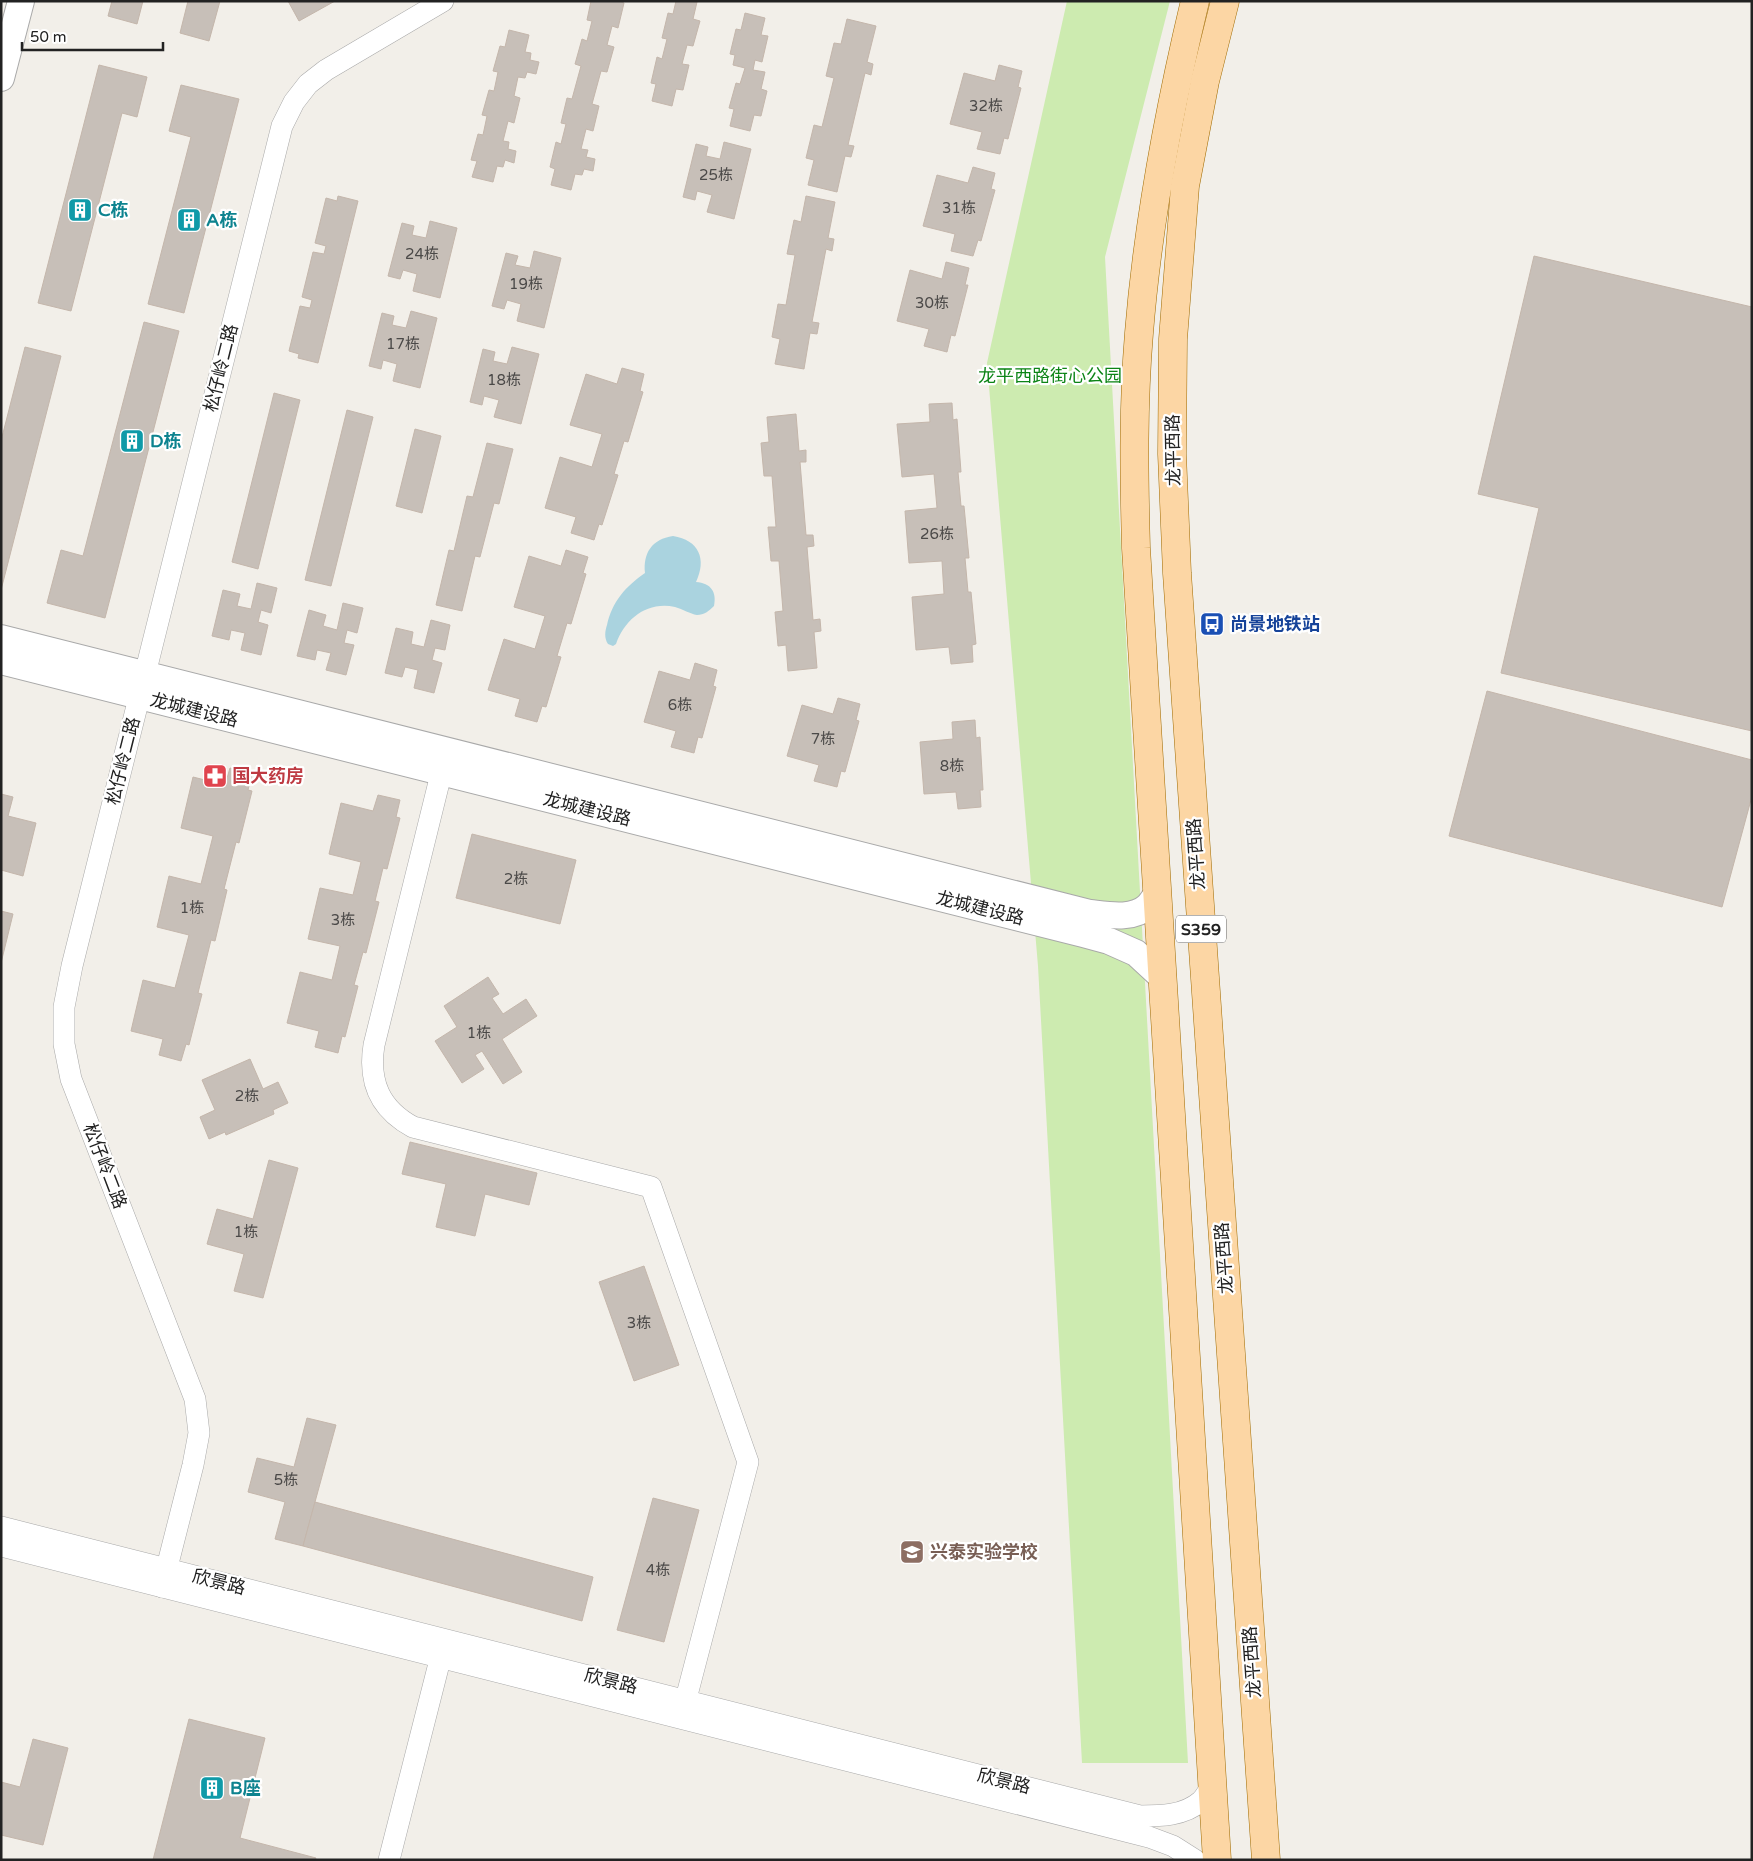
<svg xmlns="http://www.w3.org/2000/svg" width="1753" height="1861" font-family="'Varela Round','Noto Sans SC',sans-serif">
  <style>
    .grass { fill: #cdebb0 }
    .water { fill: #aad3df }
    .building { fill: #c7bfb8; stroke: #c4b6ab }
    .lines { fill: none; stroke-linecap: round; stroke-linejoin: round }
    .minor-casing { stroke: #a9a9a9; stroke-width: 22 }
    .tertiary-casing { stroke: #a9a9a9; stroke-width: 28 }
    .primary-casing { stroke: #a06b00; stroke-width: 29 }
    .minor { stroke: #fff; stroke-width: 21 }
    .tertiary { stroke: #fff; stroke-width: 26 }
    .primary { stroke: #fcd6a4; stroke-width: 28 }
    .labels { text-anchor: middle; stroke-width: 4.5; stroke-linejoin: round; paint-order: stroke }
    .number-label { font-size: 15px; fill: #4b4948 }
    .shield { fill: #fff; stroke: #646464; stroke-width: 1 }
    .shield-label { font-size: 16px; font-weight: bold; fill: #222 }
    .culture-label { font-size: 18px; font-weight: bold; fill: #0d838f; stroke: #fff; text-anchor: start }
    .street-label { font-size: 18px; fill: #222; stroke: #fff }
    .park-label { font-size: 18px; fill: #0c8416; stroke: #fff }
    .transit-label { font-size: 18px; font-weight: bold; fill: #164399; stroke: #fff; text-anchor: start }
    .health-label { font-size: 18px; font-weight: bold; fill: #be3a42; stroke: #fff; text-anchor: start }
    .education-label { font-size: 18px; font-weight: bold; fill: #785e54; stroke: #fff; text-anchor: start }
  </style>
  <rect width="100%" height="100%" fill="#f2efe9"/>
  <!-- grass -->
  <path class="grass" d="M 1067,1 L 1170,1 L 1105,257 L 1188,1763 L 1082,1763 L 1038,966 L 987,363 Z"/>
  <!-- water -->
  <path class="water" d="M 673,536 C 699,540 707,559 696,582 C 711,583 717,592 714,606 C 709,611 704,615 697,615 C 690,614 683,609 675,607 C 647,601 625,619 616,644 L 613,646 L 608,644 C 604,638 605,631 607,625 C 612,602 626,586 645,573 C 643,553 652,539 673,536 Z"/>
  <!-- building -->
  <g class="building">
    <path d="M 112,1 L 143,1 L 137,24 L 108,16 Z"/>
    <path d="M 188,1 L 220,1 L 209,41 L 180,33 Z"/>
    <path d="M 288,1 L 335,1 L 299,21 Z"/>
    <path d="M 591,1 L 619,1 L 624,3 L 618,28 L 612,26 L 607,45 L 614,47 L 607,72 L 601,71 L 592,104 L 599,106 L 593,131 L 586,129 L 581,149 L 588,150 L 586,157 L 595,159 L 593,171 L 584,169 L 582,175 L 575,174 L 571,190 L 551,185 L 555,169 L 550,167 L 556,142 L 561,144 L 566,124 L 561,123 L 567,98 L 572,99 L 581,66 L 575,64 L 582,39 L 587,41 L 592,21 L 587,20 Z"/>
    <path d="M 676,1 L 697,2 L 693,19 L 700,21 L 693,46 L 687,45 L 682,64 L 689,65 L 683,90 L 676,89 L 672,106 L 652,101 L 656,84 L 651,83 L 657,57 L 662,59 L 667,39 L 662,38 L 668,13 L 673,14 Z"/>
    <path d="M 745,13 L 765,18 L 761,35 L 768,36 L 762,62 L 755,60 L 753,70 L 765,72 L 761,89 L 767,91 L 761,116 L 754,115 L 750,131 L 730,126 L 734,109 L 729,108 L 736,83 L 740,84 L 745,68 L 733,65 L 735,55 L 730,54 L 736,29 L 741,30 Z"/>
    <path d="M 847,19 L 876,26 L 867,62 L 873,64 L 871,75 L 865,73 L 848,145 L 854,146 L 851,157 L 845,156 L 837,192 L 808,185 L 814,160 L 806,158 L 814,125 L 822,127 L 834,78 L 826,76 L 834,43 L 841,44 Z"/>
    <path d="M 509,30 L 529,35 L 525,52 L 531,53 L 530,60 L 539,62 L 536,74 L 527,72 L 525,78 L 518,77 L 514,96 L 520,98 L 514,123 L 508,121 L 503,141 L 509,142 L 508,149 L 516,151 L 514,163 L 505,160 L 503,167 L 497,166 L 493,182 L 472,177 L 477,161 L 471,160 L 478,134 L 483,135 L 487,116 L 482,115 L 489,90 L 494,91 L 498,72 L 493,71 L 500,46 L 505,47 Z"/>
    <path d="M 99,65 L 147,77 L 137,117 L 122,113 L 71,311 L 38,303 Z"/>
    <path d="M 999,65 L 1022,71 L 1018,87 L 1021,88 L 1008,139 L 1004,138 L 1000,154 L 977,149 L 982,132 L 950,124 L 964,73 L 995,81 Z"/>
    <path d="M 181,85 L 239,99 L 184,313 L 148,304 L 191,137 L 169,131 Z"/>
    <path d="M 724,142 L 751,149 L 734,219 L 707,212 L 712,195 L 697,191 L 695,200 L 683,197 L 696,144 L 708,147 L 706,156 L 720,159 Z"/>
    <path d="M 973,167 L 995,173 L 991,189 L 995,190 L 981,241 L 978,240 L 973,256 L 951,251 L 955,234 L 923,226 L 937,175 L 968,183 Z"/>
    <path d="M 338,196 L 358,201 L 318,363 L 298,358 L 299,354 L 289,351 L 300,306 L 310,308 L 312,300 L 302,297 L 313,252 L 324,254 L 326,246 L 315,243 L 326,198 L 337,201 Z"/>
    <path d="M 806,196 L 835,202 L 828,238 L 834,239 L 832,251 L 826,249 L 812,322 L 819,323 L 817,334 L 810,333 L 804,369 L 775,364 L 780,339 L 772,337 L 778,304 L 786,305 L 795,255 L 787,254 L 794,220 L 801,222 Z"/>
    <path d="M 430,221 L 457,228 L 440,298 L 413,291 L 417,274 L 403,270 L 400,279 L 388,276 L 402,223 L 414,226 L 412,235 L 426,238 Z"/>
    <path d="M 534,251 L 561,258 L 544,328 L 517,321 L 521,304 L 507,300 L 504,309 L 492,306 L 506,253 L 518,256 L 515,265 L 530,268 Z"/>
    <path d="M 1534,256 L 1752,307 L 1752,731 L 1501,673 L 1539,508 L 1478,494 Z"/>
    <path d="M 946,262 L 969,268 L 965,285 L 968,285 L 955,336 L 951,335 L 947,352 L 924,346 L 929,329 L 897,321 L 910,270 L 942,279 Z"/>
    <path d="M 411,311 L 437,318 L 420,388 L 393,381 L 397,364 L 383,360 L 381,369 L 369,366 L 382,313 L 394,316 L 392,325 L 406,328 Z"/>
    <path d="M 144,322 L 179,331 L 105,618 L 47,603 L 61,550 L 83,556 Z"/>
    <path d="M 25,347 L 61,356 L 1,590 L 1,441 Z"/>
    <path d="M 512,347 L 539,354 L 521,424 L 494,417 L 499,400 L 484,396 L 482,405 L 470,402 L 483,349 L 495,352 L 493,361 L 507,364 Z"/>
    <path d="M 622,368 L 644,374 L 640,391 L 643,392 L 628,442 L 624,441 L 614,474 L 618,475 L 602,525 L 599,524 L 594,540 L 571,533 L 576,517 L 545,508 L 560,457 L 592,467 L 602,434 L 570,425 L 586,374 L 617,384 Z"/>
    <path d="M 274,393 L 300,400 L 258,569 L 232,562 Z"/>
    <path d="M 952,403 L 953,420 L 957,419 L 961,472 L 958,472 L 961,506 L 964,506 L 969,558 L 965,558 L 968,592 L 971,592 L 976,644 L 972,645 L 973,662 L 951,664 L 949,647 L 916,650 L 912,597 L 944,594 L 942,561 L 909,563 L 905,511 L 937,508 L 934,474 L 902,477 L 897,424 L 930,422 L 929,404 Z"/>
    <path d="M 347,410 L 373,417 L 331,586 L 305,580 Z"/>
    <path d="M 796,414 L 799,451 L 806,450 L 806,462 L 800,462 L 806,535 L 813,535 L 814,546 L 807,547 L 813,620 L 820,619 L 821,631 L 814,632 L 817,668 L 788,671 L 786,645 L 778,646 L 775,612 L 783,611 L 779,561 L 771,561 L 768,527 L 776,527 L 772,476 L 764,476 L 761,443 L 769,442 L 767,417 Z"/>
    <path d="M 415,429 L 441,436 L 422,513 L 396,506 Z"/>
    <path d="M 487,443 L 513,449 L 499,504 L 494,503 L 480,557 L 475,556 L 462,611 L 436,605 L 449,550 L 454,551 L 467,496 L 473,497 Z"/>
    <path d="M 566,550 L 588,557 L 583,573 L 586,574 L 571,624 L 567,623 L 557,656 L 561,657 L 546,707 L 542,706 L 537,722 L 515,716 L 520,699 L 488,690 L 504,639 L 535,649 L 545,616 L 514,607 L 529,556 L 561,566 Z"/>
    <path d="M 257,583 L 277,588 L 271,613 L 261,610 L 258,622 L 268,625 L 261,655 L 241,650 L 245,633 L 231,630 L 229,640 L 212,636 L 223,590 L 240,594 L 237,606 L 251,609 Z"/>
    <path d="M 343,603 L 363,608 L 357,633 L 347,630 L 344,643 L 354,645 L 346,675 L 326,670 L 331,653 L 317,650 L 315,660 L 297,656 L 309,610 L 326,615 L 323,626 L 337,630 Z"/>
    <path d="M 431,620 L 450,625 L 445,650 L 435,648 L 432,660 L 442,663 L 434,693 L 414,688 L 418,670 L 405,667 L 402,677 L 385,673 L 396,628 L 413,632 L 411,644 L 424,647 Z"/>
    <path d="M 695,663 L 717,670 L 713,686 L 716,687 L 702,738 L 698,737 L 694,753 L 671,747 L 676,731 L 644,722 L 659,671 L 690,680 Z"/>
    <path d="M 1487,691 L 1752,760 L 1752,796 L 1722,907 L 1449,836 Z"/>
    <path d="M 838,698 L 860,704 L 856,720 L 859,721 L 845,772 L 841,771 L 837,787 L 814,781 L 819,765 L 787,756 L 802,705 L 833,714 Z"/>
    <path d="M 975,720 L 976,738 L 980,737 L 983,790 L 980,790 L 981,807 L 958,809 L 956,792 L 924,794 L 920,742 L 953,739 L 952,722 Z"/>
    <path d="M 230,768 L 252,774 L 248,790 L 252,791 L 239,843 L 236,842 L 224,889 L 227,890 L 215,941 L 211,940 L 198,993 L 202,994 L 189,1045 L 186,1044 L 181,1061 L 159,1055 L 163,1039 L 131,1031 L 143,980 L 175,988 L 189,935 L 157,927 L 169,876 L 201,884 L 213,836 L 181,828 L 193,777 L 225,785 Z"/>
    <path d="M 1,794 L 13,797 L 8,816 L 36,823 L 23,876 L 1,870 Z"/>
    <path d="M 378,795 L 400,800 L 396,817 L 400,818 L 387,869 L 383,868 L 375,901 L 379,902 L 366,953 L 363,952 L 354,985 L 358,986 L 345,1037 L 342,1036 L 338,1053 L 315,1047 L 319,1031 L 287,1023 L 300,972 L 332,980 L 340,946 L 308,939 L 320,888 L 353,895 L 361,862 L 329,854 L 341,803 L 373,811 Z"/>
    <path d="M 472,834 L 576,860 L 560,924 L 456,898 Z"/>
    <path d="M 1,911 L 13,914 L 1,963 Z"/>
    <path d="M 488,977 L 499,994 L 492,998 L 503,1014 L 526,999 L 537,1016 L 502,1039 L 522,1072 L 503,1084 L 482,1051 L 475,1055 L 484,1069 L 462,1083 L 435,1041 L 457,1027 L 444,1006 Z"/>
    <path d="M 250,1059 L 263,1089 L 278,1082 L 288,1103 L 273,1110 L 274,1114 L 226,1135 L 225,1132 L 209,1139 L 200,1117 L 215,1110 L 202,1080 Z"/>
    <path d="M 410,1142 L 537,1173 L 529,1205 L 485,1194 L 475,1236 L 436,1227 L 446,1184 L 402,1174 Z"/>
    <path d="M 269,1160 L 298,1168 L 263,1298 L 234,1291 L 244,1254 L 207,1244 L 217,1209 L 253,1219 Z"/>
    <path d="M 644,1266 L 679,1365 L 634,1381 L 599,1282 Z"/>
    <path d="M 307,1418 L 336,1425 L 303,1546 L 275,1539 L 285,1502 L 248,1492 L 257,1458 L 294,1467 Z"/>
    <path d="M 653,1498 L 699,1510 L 664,1642 L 617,1630 Z"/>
    <path d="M 315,1502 L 593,1577 L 582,1621 L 303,1546 Z"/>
    <path d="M 189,1719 L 265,1738 L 240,1838 L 316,1858 L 315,1860 L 153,1860 Z"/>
    <path d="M 33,1739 L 68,1748 L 43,1845 L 1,1835 L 1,1782 L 20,1787 Z"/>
  </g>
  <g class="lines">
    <defs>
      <g id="minor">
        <path d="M 445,758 L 374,1045 C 368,1082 380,1109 413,1127 L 651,1187 L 748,1462 L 682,1714"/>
        <path d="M 1,1527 L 1140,1816 C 1160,1816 1184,1816 1201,1801 C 1205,1797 1209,1790 1212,1785"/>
        <path d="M 1,1546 L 1149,1837 L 1173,1846 L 1195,1860"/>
        <path d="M 162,1587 L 193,1465 L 199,1433 L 195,1399 L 71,1079 L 64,1044 L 64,1007 L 72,966 L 282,126 L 294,102 L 308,84 L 326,70 L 443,1"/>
        <path d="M 389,1860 L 444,1644"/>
      </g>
      <g id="tertiary">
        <path d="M 1,78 L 21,1"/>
        <path d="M 1,638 L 1090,913 C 1108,915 1133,920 1148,906 C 1151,903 1154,898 1157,894"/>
        <path d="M 1,661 L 1083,934 L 1109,941 L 1136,953 L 1163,978"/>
      </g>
      <g id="primary">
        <path d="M 1195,1 C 1169,110 1148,221 1139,333 C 1133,404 1134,476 1136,548 L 1217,1860"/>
        <path d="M 1225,1 L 1205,81 L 1185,186 L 1173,339 L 1172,454 L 1177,573 L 1266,1860"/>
      </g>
    </defs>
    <!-- minor casing -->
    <use href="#minor" class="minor-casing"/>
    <!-- tertiary casing -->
    <use href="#tertiary" class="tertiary-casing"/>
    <!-- primary casing -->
    <use href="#primary" class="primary-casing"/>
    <!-- minor -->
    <use href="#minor" class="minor"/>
    <!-- tertiary -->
    <use href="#tertiary" class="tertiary"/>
    <!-- primary -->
    <use href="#primary" class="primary"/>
  </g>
  <!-- icons -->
  <defs>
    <symbol id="building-square" viewBox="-11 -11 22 22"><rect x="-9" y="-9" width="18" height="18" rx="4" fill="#0f9aa8" stroke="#fff"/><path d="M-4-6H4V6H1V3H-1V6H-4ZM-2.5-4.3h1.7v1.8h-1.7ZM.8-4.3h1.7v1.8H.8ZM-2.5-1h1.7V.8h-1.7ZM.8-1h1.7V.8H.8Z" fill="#fff"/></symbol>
    <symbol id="bus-square" viewBox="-11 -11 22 22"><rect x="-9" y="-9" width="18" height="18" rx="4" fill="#1a4fb4" stroke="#fff"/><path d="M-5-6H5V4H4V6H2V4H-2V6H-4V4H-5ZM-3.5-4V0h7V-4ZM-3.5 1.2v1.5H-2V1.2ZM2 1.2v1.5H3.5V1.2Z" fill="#fff"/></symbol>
    <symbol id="pharmacy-square" viewBox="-11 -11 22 22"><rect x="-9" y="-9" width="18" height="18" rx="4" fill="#e0444e" stroke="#fff"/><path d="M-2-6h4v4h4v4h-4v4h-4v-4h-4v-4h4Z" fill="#fff"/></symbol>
    <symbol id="school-square" viewBox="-11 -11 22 22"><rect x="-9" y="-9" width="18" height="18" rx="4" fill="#8d6e63" stroke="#fff"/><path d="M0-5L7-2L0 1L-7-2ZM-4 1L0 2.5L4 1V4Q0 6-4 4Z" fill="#fff"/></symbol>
  </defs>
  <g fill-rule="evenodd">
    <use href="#building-square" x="66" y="196" width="28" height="28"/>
    <use href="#building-square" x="175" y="206" width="28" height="28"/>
    <use href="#building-square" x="118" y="427" width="28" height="28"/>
    <use href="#bus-square" x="1198" y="610" width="28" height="28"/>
    <use href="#pharmacy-square" x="201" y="762" width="28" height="28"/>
    <use href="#school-square" x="898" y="1538" width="28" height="28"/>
    <use href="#building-square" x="198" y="1774" width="28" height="28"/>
  </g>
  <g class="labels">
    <!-- number labels -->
    <g class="number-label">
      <text x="986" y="111">32栋</text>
      <text x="716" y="180">25栋</text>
      <text x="959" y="213">31栋</text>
      <text x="422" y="259">24栋</text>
      <text x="526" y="289">19栋</text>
      <text x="932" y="308">30栋</text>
      <text x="403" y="349">17栋</text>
      <text x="504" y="385">18栋</text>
      <text x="937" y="539">26栋</text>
      <text x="680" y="710">6栋</text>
      <text x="823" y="744">7栋</text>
      <text x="952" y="771">8栋</text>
      <text x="516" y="884">2栋</text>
      <text x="192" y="913">1栋</text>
      <text x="343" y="925">3栋</text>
      <text x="479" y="1038">1栋</text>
      <text x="247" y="1101">2栋</text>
      <text x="246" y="1237">1栋</text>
      <text x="639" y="1328">3栋</text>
      <text x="286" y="1485">5栋</text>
      <text x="658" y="1575">4栋</text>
    </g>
    <!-- shield labels -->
    <rect class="shield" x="1176" y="915.5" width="50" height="27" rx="4"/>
    <g class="shield-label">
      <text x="1201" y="935">S359</text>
    </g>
    <!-- culture labels -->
    <g class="culture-label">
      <text x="98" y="216">C栋</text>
      <text x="206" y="226">A栋</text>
      <text x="150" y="447">D栋</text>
      <text x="230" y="1794">B座</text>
    </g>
    <!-- street labels -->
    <g class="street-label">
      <text transform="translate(221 368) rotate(-76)" y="6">松仔岭二路</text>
      <text transform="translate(1173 450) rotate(-91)" y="6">龙平西路</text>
      <text transform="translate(194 710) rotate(14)" y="6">龙城建设路</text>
      <text transform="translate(123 761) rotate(-76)" y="6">松仔岭二路</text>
      <text transform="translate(587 809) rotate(14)" y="6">龙城建设路</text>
      <text transform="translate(1196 854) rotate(-94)" y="6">龙平西路</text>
      <text transform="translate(980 908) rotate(14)" y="6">龙城建设路</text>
      <text transform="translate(105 1166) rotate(69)" y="6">松仔岭二路</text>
      <text transform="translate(1224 1258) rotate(-94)" y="6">龙平西路</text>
      <text transform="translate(219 1582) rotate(14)" y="6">欣景路</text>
      <text transform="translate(1252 1662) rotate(-94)" y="6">龙平西路</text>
      <text transform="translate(611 1681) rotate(14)" y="6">欣景路</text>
      <text transform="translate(1004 1781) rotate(14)" y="6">欣景路</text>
    </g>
    <!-- park labels -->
    <g class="park-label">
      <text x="1050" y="382">龙平西路街心公园</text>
    </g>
    <!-- transit labels -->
    <g class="transit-label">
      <text x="1230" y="630">尚景地铁站</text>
    </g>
    <!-- health labels -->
    <g class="health-label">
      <text x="232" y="782">国大药房</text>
    </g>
    <!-- education labels -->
    <g class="education-label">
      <text x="930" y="1558">兴泰实验学校</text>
    </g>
  </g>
  <!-- border -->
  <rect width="1753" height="1861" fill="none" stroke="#222222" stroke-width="5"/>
  <!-- scale -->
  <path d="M22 42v8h141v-8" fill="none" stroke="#222222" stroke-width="2.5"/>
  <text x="30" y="42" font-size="15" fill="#222222" stroke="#ffffff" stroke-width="4" paint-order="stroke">50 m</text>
</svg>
